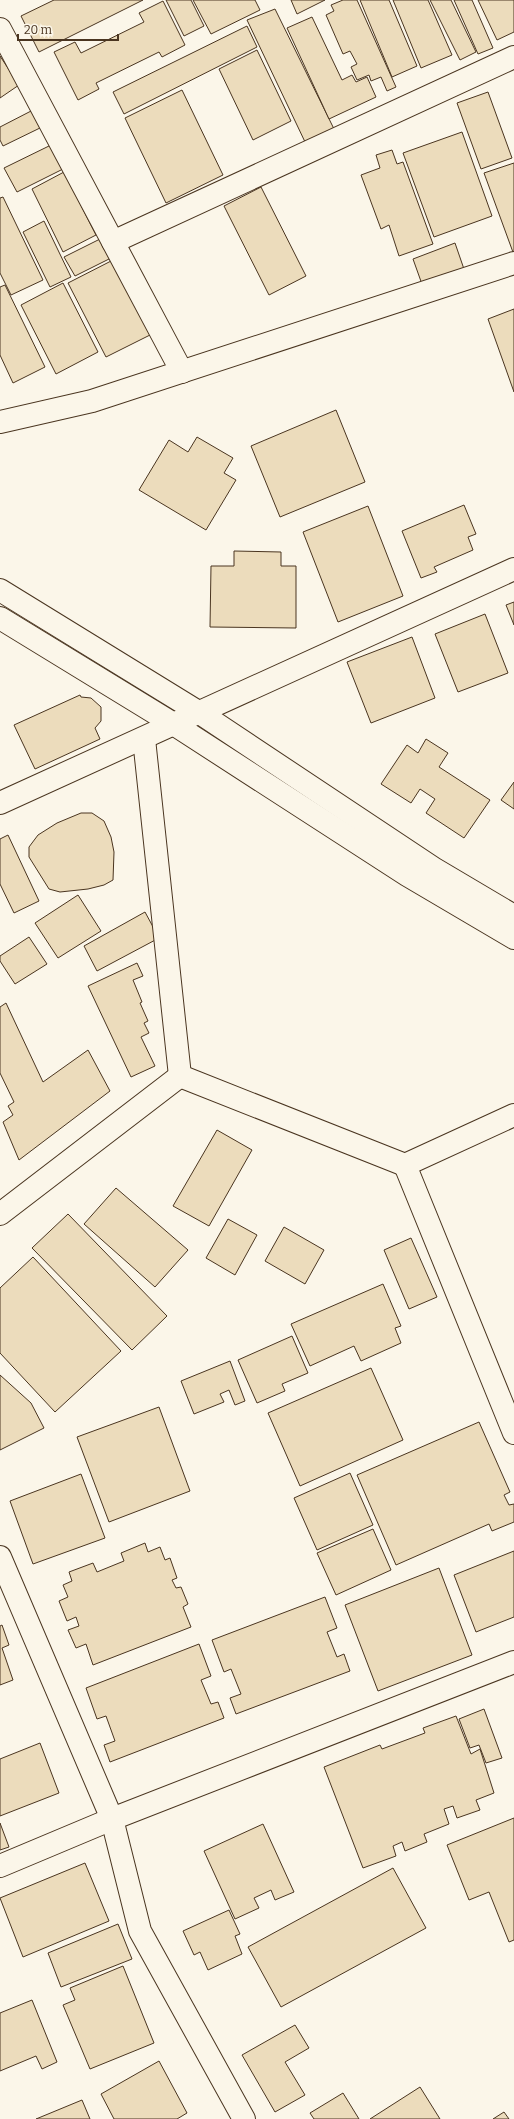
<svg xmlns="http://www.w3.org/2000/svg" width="514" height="2119" font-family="Bitter,serif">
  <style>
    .building { fill: #ecdcbc; stroke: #4a3520 }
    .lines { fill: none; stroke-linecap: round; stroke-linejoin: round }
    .minor-casing { stroke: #4a3520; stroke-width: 24 }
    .tertiary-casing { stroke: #4a3520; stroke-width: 24 }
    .minor { stroke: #fbf6e9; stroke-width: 22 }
    .tertiary { stroke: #fbf6e9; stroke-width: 22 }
  </style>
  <rect width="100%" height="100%" fill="#fbf6e9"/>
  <!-- building -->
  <g class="building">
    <path d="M 54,0 L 143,0 L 39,52 L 21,16 Z"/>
    <path d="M 166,0 L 191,0 L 204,26 L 184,36 Z"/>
    <path d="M 193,0 L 255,0 L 260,10 L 211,34 Z"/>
    <path d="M 291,0 L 325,0 L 297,14 Z"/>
    <path d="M 343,0 L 357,0 L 396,87 L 387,91 L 381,77 L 371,81 L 369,75 L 357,80 L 351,67 L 357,64 L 350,51 L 343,54 L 326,15 L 334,11 L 331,5 Z"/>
    <path d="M 360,0 L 389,0 L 417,66 L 392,77 Z"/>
    <path d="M 393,0 L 428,0 L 452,55 L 421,68 Z"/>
    <path d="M 430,0 L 451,0 L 476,52 L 460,60 Z"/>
    <path d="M 454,0 L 472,0 L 493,48 L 478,54 Z"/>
    <path d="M 478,0 L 514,0 L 514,32 L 497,40 Z"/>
    <path d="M 163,1 L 185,45 L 162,57 L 159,52 L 96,83 L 99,89 L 78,100 L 54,52 L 75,42 L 81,53 L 144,22 L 139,13 Z"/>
    <path d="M 275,9 L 335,131 L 306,144 L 247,20 Z"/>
    <path d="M 312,17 L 342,80 L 352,75 L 356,82 L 367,77 L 376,97 L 329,119 L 287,28 Z"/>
    <path d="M 247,26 L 257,47 L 124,114 L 113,92 Z"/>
    <path d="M 257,50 L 291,121 L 253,140 L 219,69 Z"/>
    <path d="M 0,56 L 19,85 L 0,98 Z"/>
    <path d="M 182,90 L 223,175 L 166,203 L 125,118 Z"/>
    <path d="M 488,92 L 512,158 L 481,169 L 457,103 Z"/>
    <path d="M 33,110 L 42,127 L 3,146 L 0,140 L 0,127 Z"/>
    <path d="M 462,132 L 492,216 L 434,237 L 403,153 Z"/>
    <path d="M 51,145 L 63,169 L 17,192 L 4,168 Z"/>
    <path d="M 392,150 L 397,164 L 403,162 L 433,244 L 399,256 L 389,225 L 381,229 L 361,175 L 380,168 L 376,155 Z"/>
    <path d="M 514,163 L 514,255 L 484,173 Z"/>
    <path d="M 64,172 L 96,235 L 63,252 L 32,189 Z"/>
    <path d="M 261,187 L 306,276 L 269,295 L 224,206 Z"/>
    <path d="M 3,197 L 43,280 L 11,295 L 0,273 L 0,198 Z"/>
    <path d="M 44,221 L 71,277 L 50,287 L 23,232 Z"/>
    <path d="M 102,238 L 111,258 L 75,276 L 64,257 Z"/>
    <path d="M 455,243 L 465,272 L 423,287 L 413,259 Z"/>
    <path d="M 113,260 L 150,335 L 106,357 L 68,283 Z"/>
    <path d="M 63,283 L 98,352 L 56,374 L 21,305 Z"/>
    <path d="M 5,285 L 45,367 L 13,383 L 0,355 L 0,287 Z"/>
    <path d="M 514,309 L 514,392 L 488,319 Z"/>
    <path d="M 336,410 L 365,482 L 280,517 L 251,446 Z"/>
    <path d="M 197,437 L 233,458 L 224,473 L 236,480 L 206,530 L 139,490 L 169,440 L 188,452 Z"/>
    <path d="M 464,505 L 476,534 L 468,537 L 473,550 L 434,567 L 437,572 L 421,578 L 402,531 Z"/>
    <path d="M 368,506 L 403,596 L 338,622 L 303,532 Z"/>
    <path d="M 234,551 L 281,552 L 281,566 L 296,566 L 296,628 L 210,627 L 211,566 L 234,566 Z"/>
    <path d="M 514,602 L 514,625 L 506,605 Z"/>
    <path d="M 485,614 L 508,673 L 458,692 L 435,634 Z"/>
    <path d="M 412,637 L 435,698 L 371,723 L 347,662 Z"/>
    <path d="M 80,695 L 81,697 L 91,698 L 101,707 L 101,721 L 95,728 L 100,739 L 35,769 L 14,725 Z"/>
    <path d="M 426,739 L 448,753 L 439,767 L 490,800 L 464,838 L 426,813 L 435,799 L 420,789 L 411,803 L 381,784 L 407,745 L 418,753 Z"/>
    <path d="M 514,782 L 514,809 L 501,800 Z"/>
    <path d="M 81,813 L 92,813 L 104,821 L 111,837 L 114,852 L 113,880 L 104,885 L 88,889 L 60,892 L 49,889 L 29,857 L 29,847 L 38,835 L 57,823 Z"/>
    <path d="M 8,835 L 39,901 L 14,913 L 0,884 L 0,839 Z"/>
    <path d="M 78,895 L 101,931 L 58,958 L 35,923 Z"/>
    <path d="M 145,912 L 159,938 L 97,971 L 84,946 Z"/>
    <path d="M 29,937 L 47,964 L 15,984 L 0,961 L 0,956 Z"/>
    <path d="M 137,963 L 143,976 L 133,980 L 142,1002 L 140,1003 L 148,1021 L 144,1023 L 149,1033 L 141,1037 L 155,1066 L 131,1077 L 88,986 Z"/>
    <path d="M 6,1003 L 43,1082 L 88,1050 L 110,1091 L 19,1160 L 3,1122 L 13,1115 L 8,1106 L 14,1102 L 0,1073 L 0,1007 Z"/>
    <path d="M 217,1130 L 252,1150 L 209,1226 L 173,1206 Z"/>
    <path d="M 116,1188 L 188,1250 L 155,1287 L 84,1224 Z"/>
    <path d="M 68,1214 L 167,1316 L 132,1350 L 32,1248 Z"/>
    <path d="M 228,1219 L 257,1235 L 235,1275 L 206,1258 Z"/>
    <path d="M 284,1227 L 324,1250 L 305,1284 L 265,1261 Z"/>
    <path d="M 411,1238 L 437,1297 L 409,1309 L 384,1250 Z"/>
    <path d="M 33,1257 L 121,1351 L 55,1412 L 0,1353 L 0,1288 Z"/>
    <path d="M 383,1284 L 401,1326 L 395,1328 L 401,1343 L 361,1361 L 354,1346 L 310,1366 L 291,1324 Z"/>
    <path d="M 292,1336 L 308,1373 L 282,1384 L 285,1391 L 257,1403 L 238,1360 Z"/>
    <path d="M 230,1361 L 245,1401 L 235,1405 L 229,1390 L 220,1394 L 224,1402 L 194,1414 L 181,1381 Z"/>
    <path d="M 371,1368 L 403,1440 L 300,1486 L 268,1413 Z"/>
    <path d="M 0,1375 L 31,1403 L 44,1428 L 0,1450 Z"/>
    <path d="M 159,1407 L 190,1491 L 109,1522 L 77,1437 Z"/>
    <path d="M 479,1422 L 510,1492 L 504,1495 L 509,1505 L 514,1504 L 514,1522 L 492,1531 L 489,1524 L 396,1565 L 357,1475 Z"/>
    <path d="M 350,1473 L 373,1525 L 317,1550 L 294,1498 Z"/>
    <path d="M 81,1474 L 105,1538 L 33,1564 L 10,1501 Z"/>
    <path d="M 373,1529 L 391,1570 L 336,1595 L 317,1553 Z"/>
    <path d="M 145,1543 L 148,1552 L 160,1547 L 165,1560 L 170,1558 L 177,1578 L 172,1580 L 176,1588 L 181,1587 L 188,1604 L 183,1607 L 191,1627 L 93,1665 L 86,1644 L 76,1648 L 68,1630 L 79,1626 L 76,1617 L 67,1621 L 59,1601 L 68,1597 L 63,1585 L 72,1581 L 69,1572 L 93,1563 L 97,1572 L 124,1561 L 121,1553 Z"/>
    <path d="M 514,1551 L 514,1617 L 476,1632 L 454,1575 Z"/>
    <path d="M 439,1568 L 472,1655 L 378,1691 L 345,1605 Z"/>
    <path d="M 325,1597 L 337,1628 L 327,1632 L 337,1657 L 344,1654 L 350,1671 L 236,1714 L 230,1698 L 241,1694 L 231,1669 L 224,1672 L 212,1640 Z"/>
    <path d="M 2,1625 L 9,1645 L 2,1648 L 13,1680 L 0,1685 L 0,1626 Z"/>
    <path d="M 199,1644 L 211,1676 L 201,1680 L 211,1704 L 218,1702 L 224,1718 L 110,1762 L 104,1745 L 115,1741 L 106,1716 L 97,1719 L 86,1688 Z"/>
    <path d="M 484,1709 L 502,1758 L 486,1763 L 479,1745 L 470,1748 L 459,1719 Z"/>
    <path d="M 456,1716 L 471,1754 L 480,1749 L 494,1793 L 476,1800 L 480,1810 L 457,1818 L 453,1806 L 444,1809 L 449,1824 L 424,1834 L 427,1842 L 405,1851 L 402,1842 L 393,1846 L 396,1856 L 363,1868 L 324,1767 L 380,1745 L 382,1749 L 425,1733 L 423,1728 Z"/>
    <path d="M 40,1743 L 59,1793 L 0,1816 L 0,1759 Z"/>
    <path d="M 514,1818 L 514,1940 L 509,1942 L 489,1892 L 469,1900 L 447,1845 Z"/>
    <path d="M 0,1823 L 9,1847 L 0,1850 Z"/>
    <path d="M 263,1824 L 294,1892 L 275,1900 L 271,1890 L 254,1898 L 259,1908 L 235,1919 L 204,1851 Z"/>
    <path d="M 85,1863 L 109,1921 L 23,1957 L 0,1898 Z"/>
    <path d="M 393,1868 L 426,1928 L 281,2007 L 248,1947 Z"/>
    <path d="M 229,1910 L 240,1934 L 235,1936 L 242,1954 L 208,1970 L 200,1952 L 194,1955 L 183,1931 Z"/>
    <path d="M 118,1924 L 132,1959 L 61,1987 L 48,1953 Z"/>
    <path d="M 123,1966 L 154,2043 L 90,2069 L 63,2005 L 75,2000 L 70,1988 Z"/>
    <path d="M 32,2000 L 57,2062 L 42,2069 L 36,2056 L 0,2071 L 0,2013 Z"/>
    <path d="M 295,2025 L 309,2048 L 285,2062 L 305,2095 L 275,2112 L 242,2055 Z"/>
    <path d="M 159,2061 L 187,2113 L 177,2119 L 114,2119 L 101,2094 Z"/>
    <path d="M 420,2087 L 440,2119 L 370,2119 Z"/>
    <path d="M 343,2093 L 359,2119 L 314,2119 L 310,2113 Z"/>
    <path d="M 82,2100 L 90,2119 L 36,2119 Z"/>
    <path d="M 504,2112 L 509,2119 L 493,2119 Z"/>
  </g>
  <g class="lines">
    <defs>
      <g id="minor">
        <path d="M 0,29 L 182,372"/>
        <path d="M 113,242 L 514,57"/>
        <path d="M 0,422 L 92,401 L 514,263"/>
        <path d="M 144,739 L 180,1076"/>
        <path d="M 0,803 L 514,569"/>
        <path d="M 180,1076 L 405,1165 L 514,1115"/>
        <path d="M 405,1165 L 514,1433"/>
        <path d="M 0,1214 L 180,1076"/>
        <path d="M 0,1557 L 112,1819 L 140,1931 L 244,2119"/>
        <path d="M 0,1866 L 112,1819 L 514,1662"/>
      </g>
      <g id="tertiary">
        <path d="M 0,590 L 200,713 L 433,868 L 514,916"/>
        <path d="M 0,618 L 175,725 L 407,875 L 514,938"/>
      </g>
    </defs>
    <!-- minor casing -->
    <use href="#minor" class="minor-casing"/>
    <!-- tertiary casing -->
    <use href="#tertiary" class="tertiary-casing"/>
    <!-- minor -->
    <use href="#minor" class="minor"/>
    <!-- tertiary -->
    <use href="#tertiary" class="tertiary"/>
  </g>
  <!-- scale -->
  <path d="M18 34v6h100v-6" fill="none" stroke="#4a3520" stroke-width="2"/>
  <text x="24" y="34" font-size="12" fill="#4a3520" stroke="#fbf6e9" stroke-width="3" paint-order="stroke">20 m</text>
</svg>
